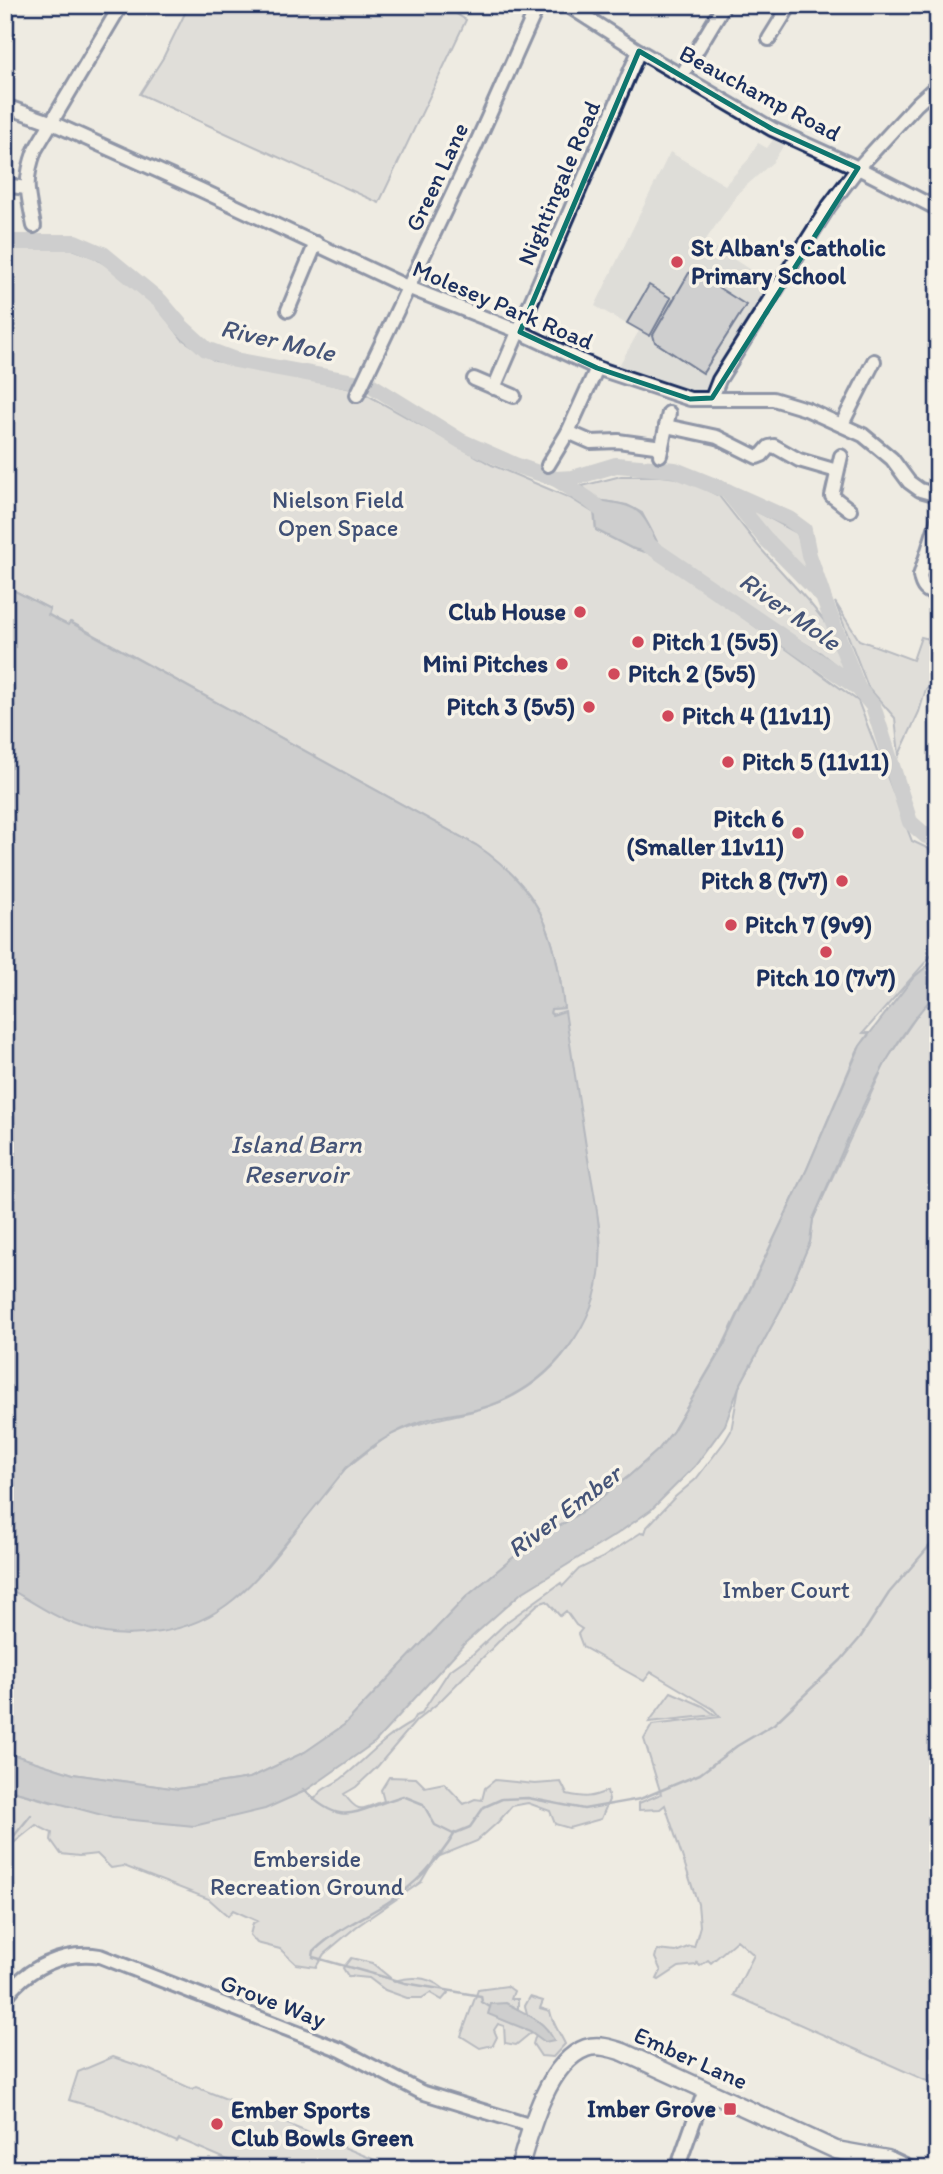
<svg xmlns="http://www.w3.org/2000/svg" width="943" height="2174" font-family="Itim,sans-serif">
  <style>
    .built { fill: #deddd8 }
    .green { fill: #cfcfcf; stroke: #757f96; stroke-width: 2 }
    .water { fill: #a6abb5; stroke: #6e7992; stroke-width: 2 }
    .lines { fill: none; stroke-linecap: round; stroke-linejoin: round }
    .stream { stroke: #6e7992; stroke-width: 2.5 }
    .river { stroke: #a6abb5; stroke-width: 16 }
    .minor-casing { stroke: #1b2f5e; stroke-width: 18 }
    .major-casing { stroke: #1b2f5e; stroke-width: 21 }
    .minor { stroke: #f7f3e8; stroke-width: 12 }
    .major { stroke: #f7f3e8; stroke-width: 16 }
    .marked { fill: none; stroke: #0f766e; stroke-width: 5; stroke-linejoin: round }
    .poi-dot { fill: #d1495b; stroke: #f7f3e8; stroke-width: 2.5 }
    .labels { text-anchor: middle; stroke-width: 7; stroke-linejoin: round; paint-order: stroke }
    .street-label { font-size: 24px; fill: #1b2f5e; stroke: #f7f3e8 }
    .poi-label { font-size: 24px; font-weight: bold; fill: #1b2f5e; stroke: #f7f3e8; text-anchor: start }
    .park-label { font-size: 24px; fill: #3f4f75; stroke: #f7f3e8 }
    .water-label { font-size: 26px; font-style: italic; fill: #455478; stroke: #f7f3e8 }
  </style>
  <rect width="100%" height="100%" fill="#eeebe2"/>
  <filter id="ink" filterUnits="userSpaceOnUse"><feTurbulence type="fractalNoise" baseFrequency=".0143" numOctaves="2"/><feDisplacementMap in="SourceGraphic" scale="14" xChannelSelector="R" yChannelSelector="G"/><feConvolveMatrix kernelMatrix="1 2 1 2 8 2 1 2 1" color-interpolation-filters="sRGB"/></filter>
  <g filter="url(#ink)">
    <!-- built -->
    <path class="built" d="M 773,140 L 784,145 L 773,162 L 739,192 L 705,241 L 771,283 L 702,394 L 617,369 L 639,331 L 595,306 L 670,152 L 725,185 L 748,160 L 758,143 L 767,148 Z"/>
    <!-- green -->
    <g class="green">
      <path d="M 189,5 L 442,5 L 466,20 L 379,203 L 140,94 L 163,58 Z"/>
      <path d="M 16,247 L 70,248 L 93,257 L 117,272 L 152,300 L 182,339 L 215,361 L 245,365 L 360,391 L 492,465 L 570,498 L 594,513 L 596,530 L 631,548 L 657,555 L 858,701 L 912,841 L 931,850 L 938,850 L 938,948 L 863,1033 L 869,1033 L 857,1051 L 807,1169 L 723,1345 L 673,1431 L 658,1450 L 629,1476 L 586,1509 L 521,1551 L 466,1597 L 344,1725 L 305,1752 L 250,1778 L 177,1789 L 73,1774 L 5,1752 L 5,1586 C 52,1614 74,1628 129,1635 L 385,1438 C 428,1414 474,1418 515,1395 C 573,1363 605,1299 600,1234 C 597,1206 588,1178 583,1150 C 573,1105 564,1060 554,1015 L 550,1013 L 551,1009 L 564,1008 C 555,932 541,889 476,845 L 71,622 L 68,626 L 48,614 L 50,609 L 5,586 L 5,250 Z"/>
      <path d="M 694,272 L 746,305 L 703,373 L 655,342 L 653,335 L 689,273 Z"/>
      <path d="M 649,285 L 671,298 L 650,336 L 627,323 Z"/>
      <path d="M 621,476 L 661,476 L 685,479 L 719,496 L 760,548 L 809,602 L 834,633 L 847,674 L 821,653 L 779,628 L 660,548 L 642,513 L 627,505 L 597,500 L 582,486 Z"/>
      <path d="M 743,504 L 797,533 L 813,582 Z"/>
      <path d="M 835,602 L 859,640 L 913,660 L 921,637 L 938,641 L 938,683 L 926,689 L 919,712 L 899,755 L 895,718 L 868,687 Z"/>
      <path d="M 925,1004 L 930,1008 L 934,1018 L 938,1014 L 938,1549 L 930,1567 L 938,1573 L 938,2086 L 734,1995 L 754,1955 L 737,1940 L 711,1963 L 708,1960 L 700,1966 L 697,1963 L 696,1965 L 679,1967 L 659,1980 L 657,1979 L 661,1971 L 655,1958 L 657,1950 L 676,1952 L 690,1946 L 694,1947 L 700,1926 L 698,1904 L 665,1805 L 660,1809 L 639,1810 L 639,1803 L 661,1794 L 644,1739 L 652,1725 L 720,1717 L 713,1709 L 651,1672 L 644,1681 L 583,1647 L 578,1634 L 582,1629 L 576,1625 L 566,1611 L 560,1616 L 547,1601 L 538,1604 L 509,1631 L 438,1703 L 416,1721 L 377,1767 L 356,1787 L 344,1794 C 360,1816 362,1808 384,1801 L 381,1790 L 389,1777 L 416,1778 L 425,1787 L 444,1783 L 464,1804 L 475,1799 L 482,1800 L 485,1788 L 495,1780 L 535,1784 L 561,1782 L 567,1794 C 585,1798 590,1798 607,1791 L 609,1800 L 601,1819 L 569,1828 L 555,1824 L 550,1811 L 528,1803 L 512,1806 L 498,1822 L 477,1841 L 435,1858 L 421,1882 L 356,1927 L 324,1954 L 316,1967 L 296,1964 L 280,1949 L 257,1943 L 250,1935 L 253,1923 L 257,1921 L 233,1910 L 228,1916 L 209,1899 L 124,1866 L 111,1868 L 97,1854 L 79,1856 L 61,1854 L 51,1840 L 52,1833 L 36,1825 L 5,1850 L 5,1789 L 54,1803 L 289,1798 L 305,1791 L 315,1799 C 322,1787 330,1787 341,1779 C 364,1761 384,1737 411,1723 L 415,1716 L 421,1714 L 449,1671 L 473,1654 L 508,1621 L 561,1583 L 563,1586 L 579,1569 L 602,1558 L 642,1532 L 645,1533 L 647,1527 L 675,1497 L 696,1479 L 725,1441 L 731,1431 L 739,1387 L 783,1305 L 810,1242 L 813,1219 L 886,1061 Z"/>
      <path d="M 671,1692 L 703,1706 L 715,1715 L 649,1722 Z"/>
      <path d="M 351,1958 L 372,1963 L 394,1981 C 416,1975 432,1977 448,1993 L 442,2000 L 430,1993 L 422,1998 L 407,1998 L 385,1990 L 369,1978 L 348,1976 L 343,1968 Z"/>
      <path d="M 507,1986 L 514,1991 L 511,1999 L 518,1999 L 518,2024 L 529,2021 L 525,2006 L 530,1997 L 543,2001 L 540,2008 L 550,2011 C 552,2023 560,2033 565,2044 L 553,2057 L 541,2056 L 533,2044 L 536,2034 L 533,2031 L 516,2045 L 505,2043 L 504,2026 L 498,2024 L 494,2030 L 497,2037 L 493,2045 L 480,2048 L 461,2036 L 478,1990 Z"/>
      <path d="M 113,2057 L 148,2069 L 192,2089 L 196,2087 L 224,2098 L 397,2169 L 249,2169 L 179,2139 L 177,2142 L 103,2110 L 69,2100 L 78,2072 Z"/>
    </g>
    <!-- water -->
    <g class="water">
      <path d="M 597,500 C 642,506 641,509 660,548 L 657,555 L 631,548 L 596,530 L 594,504 Z"/>
      <path d="M 5,586 L 50,609 L 48,615 L 68,625 L 70,622 L 476,845 C 542,889 555,933 564,1008 L 551,1009 L 550,1013 L 552,1015 L 565,1011 C 572,1059 580,1106 587,1153 C 593,1189 602,1227 600,1264 C 597,1324 553,1379 499,1402 C 479,1411 458,1413 437,1417 C 401,1425 372,1444 346,1468 C 327,1492 308,1516 289,1539 C 247,1592 215,1629 143,1634 C 122,1636 100,1634 80,1626 C 53,1617 30,1600 5,1586 Z"/>
      <path d="M 938,957 L 938,992 C 881,1047 845,1148 813,1219 L 810,1242 L 783,1305 L 739,1387 L 725,1425 L 695,1466 L 651,1510 L 617,1534 L 520,1594 L 465,1643 L 375,1742 L 324,1778 L 305,1791 L 265,1809 L 194,1826 L 113,1818 L 5,1789 L 5,1752 L 73,1774 L 178,1789 L 250,1778 L 305,1752 L 344,1725 L 466,1597 L 521,1551 L 586,1509 L 629,1476 L 658,1450 L 673,1431 L 724,1345 L 807,1169 L 860,1046 L 914,977 Z"/>
      <path d="M 506,2003 C 526,2014 543,2019 554,2040 L 545,2042 L 530,2031 L 488,2014 L 491,2004 Z"/>
    </g>
    <g class="lines">
      <!-- stream -->
      <g class="stream">
        <path d="M 303,1789 C 344,1831 356,1809 403,1796 L 423,1804 L 435,1825 L 453,1834 L 470,1827 L 484,1807 L 502,1799 L 528,1798 L 584,1809 L 640,1799 L 700,1774 L 737,1746 L 774,1724 L 841,1660 L 860,1638 L 889,1593 L 938,1536"/>
        <path d="M 455,1833 C 439,1860 414,1886 387,1903 C 361,1919 336,1930 314,1951 L 313,1957 L 405,1983 L 481,1996 L 482,2002 L 490,2007"/>
        <path d="M 5,1847 L 31,1815"/>
      </g>
      <!-- river -->
      <g class="river">
        <path d="M 5,242 L 75,242 L 103,254 L 160,301 L 182,327 L 206,349 L 235,360 L 371,385 L 461,441 L 515,465 L 556,479 L 588,499 L 609,516"/>
        <path d="M 556,479 L 573,478 L 616,465 L 675,470 L 727,491 L 764,537 L 823,597 L 858,688"/>
        <path d="M 729,492 L 789,519 L 804,530 L 809,555 L 823,596"/>
        <path d="M 641,540 L 858,688 L 873,706 L 910,822 L 926,836 L 938,840"/>
      </g>
      <defs>
        <g id="minor">
          <path d="M 567,5 L 639,51 L 772,129 L 858,168 L 938,209"/>
          <path d="M 769,39 L 790,5"/>
          <path d="M 682,75 L 724,5"/>
          <path d="M 5,106 L 50,122 L 201,190 L 407,287 L 520,332 L 597,368 L 690,399 L 773,399 L 806,409 L 863,435 L 892,459 L 909,482 L 920,490 L 938,495"/>
          <path d="M 5,185 L 26,188"/>
          <path d="M 34,226 C 28,194 23,183 35,150 L 121,5"/>
          <path d="M 288,310 L 316,243"/>
          <path d="M 474,379 L 514,396"/>
          <path d="M 494,388 L 639,51"/>
          <path d="M 357,395 L 474,149 L 538,5"/>
          <path d="M 712,398 L 719,380 L 829,206 L 858,168 L 917,104 L 938,85"/>
          <path d="M 842,424 L 874,361"/>
          <path d="M 666,426 L 717,437 L 757,457 L 762,455 L 769,447 L 774,446 L 799,460 L 837,471"/>
          <path d="M 568,432 L 591,442 L 618,441 L 662,447"/>
          <path d="M 660,455 L 669,413"/>
          <path d="M 841,456 L 832,496 L 850,510"/>
          <path d="M 548,465 L 568,432 L 597,368"/>
          <path d="M 938,519 L 920,576 C 922,588 926,592 938,595"/>
          <path d="M 5,1998 C 25,1968 65,1950 100,1956 L 341,2050 L 421,2092 L 532,2126"/>
          <path d="M 677,2169 L 705,2090"/>
        </g>
        <path id="major" d="M 519,2169 C 529,2134 547,2062 586,2048 C 598,2044 611,2048 623,2052 L 836,2150 L 887,2159 L 908,2169"/>
      </defs>
      <!-- minor casing -->
      <use href="#minor" class="minor-casing"/>
      <!-- major casing -->
      <use href="#major" class="major-casing"/>
      <!-- minor -->
      <use href="#minor" class="minor"/>
      <!-- major -->
      <use href="#major" class="major"/>
    </g>
  </g>
  <!-- marked area -->
  <path d="M0 0H943V2174H0ZM 639,51 L 772,129 L 858,168 L 712,398 L 690,399 L 597,368 L 520,332 Z" fill="#eeebe2" fill-opacity=".55" fill-rule="evenodd"/>
  <path class="marked" d="M 639,51 L 772,129 L 858,168 L 712,398 L 690,399 L 597,368 L 520,332 Z"/>
  <!-- markers -->
  <g class="poi-dot">
    <circle cx="677" cy="262" r="7"/>
    <circle cx="580" cy="612" r="7"/>
    <circle cx="638" cy="642" r="7"/>
    <circle cx="562" cy="664" r="7"/>
    <circle cx="614" cy="674" r="7"/>
    <circle cx="589" cy="707" r="7"/>
    <circle cx="668" cy="716" r="7"/>
    <circle cx="728" cy="762" r="7"/>
    <circle cx="798" cy="833" r="7"/>
    <circle cx="842" cy="881" r="7"/>
    <circle cx="731" cy="925" r="7"/>
    <circle cx="826" cy="952" r="7"/>
    <rect x="723" y="2102" width="14" height="14" rx="3.5"/>
    <circle cx="217" cy="2124" r="7"/>
  </g>
  <g class="labels">
    <!-- street labels -->
    <g class="street-label">
      <text transform="translate(760 93) rotate(28)" y="8">Beauchamp Road</text>
      <text transform="translate(437 177) rotate(-65)" y="8">Green Lane</text>
      <text transform="translate(559 183) rotate(-67)" y="8">Nightingale Road</text>
      <text transform="translate(503 305) rotate(23)" y="8">Molesey Park Road</text>
      <text transform="translate(273 2001) rotate(21)" y="8">Grove Way</text>
      <text transform="translate(691 2058) rotate(24)" y="8">Ember Lane</text>
    </g>
    <!-- poi labels -->
    <g class="poi-label">
      <text x="691" y="256">St Alban's Catholic<tspan x="691" dy="28">Primary School</tspan></text>
      <text x="566" y="620" text-anchor="end">Club House</text>
      <text x="652" y="650">Pitch 1 (5v5)</text>
      <text x="548" y="672" text-anchor="end">Mini Pitches</text>
      <text x="628" y="682">Pitch 2 (5v5)</text>
      <text x="575" y="715" text-anchor="end">Pitch 3 (5v5)</text>
      <text x="682" y="724">Pitch 4 (11v11)</text>
      <text x="742" y="770">Pitch 5 (11v11)</text>
      <text x="784" y="827" text-anchor="end">Pitch 6<tspan x="784" dy="28">(Smaller 11v11)</tspan></text>
      <text x="828" y="889" text-anchor="end">Pitch 8 (7v7)</text>
      <text x="745" y="933">Pitch 7 (9v9)</text>
      <text x="826" y="986" text-anchor="middle">Pitch 10 (7v7)</text>
      <text x="716" y="2117" text-anchor="end">Imber Grove</text>
      <text x="231" y="2118">Ember Sports<tspan x="231" dy="28">Club Bowls Green</tspan></text>
    </g>
    <!-- park labels -->
    <g class="park-label">
      <text x="338" y="508">Nielson Field<tspan x="338" dy="28">Open Space</tspan></text>
      <text x="786" y="1598">Imber Court</text>
      <text x="307" y="1867">Emberside<tspan x="307" dy="28">Recreation Ground</tspan></text>
    </g>
    <!-- water labels -->
    <g class="water-label">
      <text transform="translate(278 340) rotate(13)" y="9">River Mole</text>
      <text transform="translate(790 611) rotate(35)" y="9">River Mole</text>
      <text x="296" y="1153">Island Barn<tspan x="296" dy="30">Reservoir</tspan></text>
      <text transform="translate(564 1511) rotate(-37)" y="9">River Ember</text>
    </g>
  </g>
  <!-- margin -->
  <rect width="943" height="2174" fill="none" stroke="#f7f3e8" stroke-width="28"/>
  <rect x="14" y="14" width="915" height="2146" fill="none" stroke="#1b2f5e" stroke-width="2.5" filter="url(#ink)"/>
</svg>
